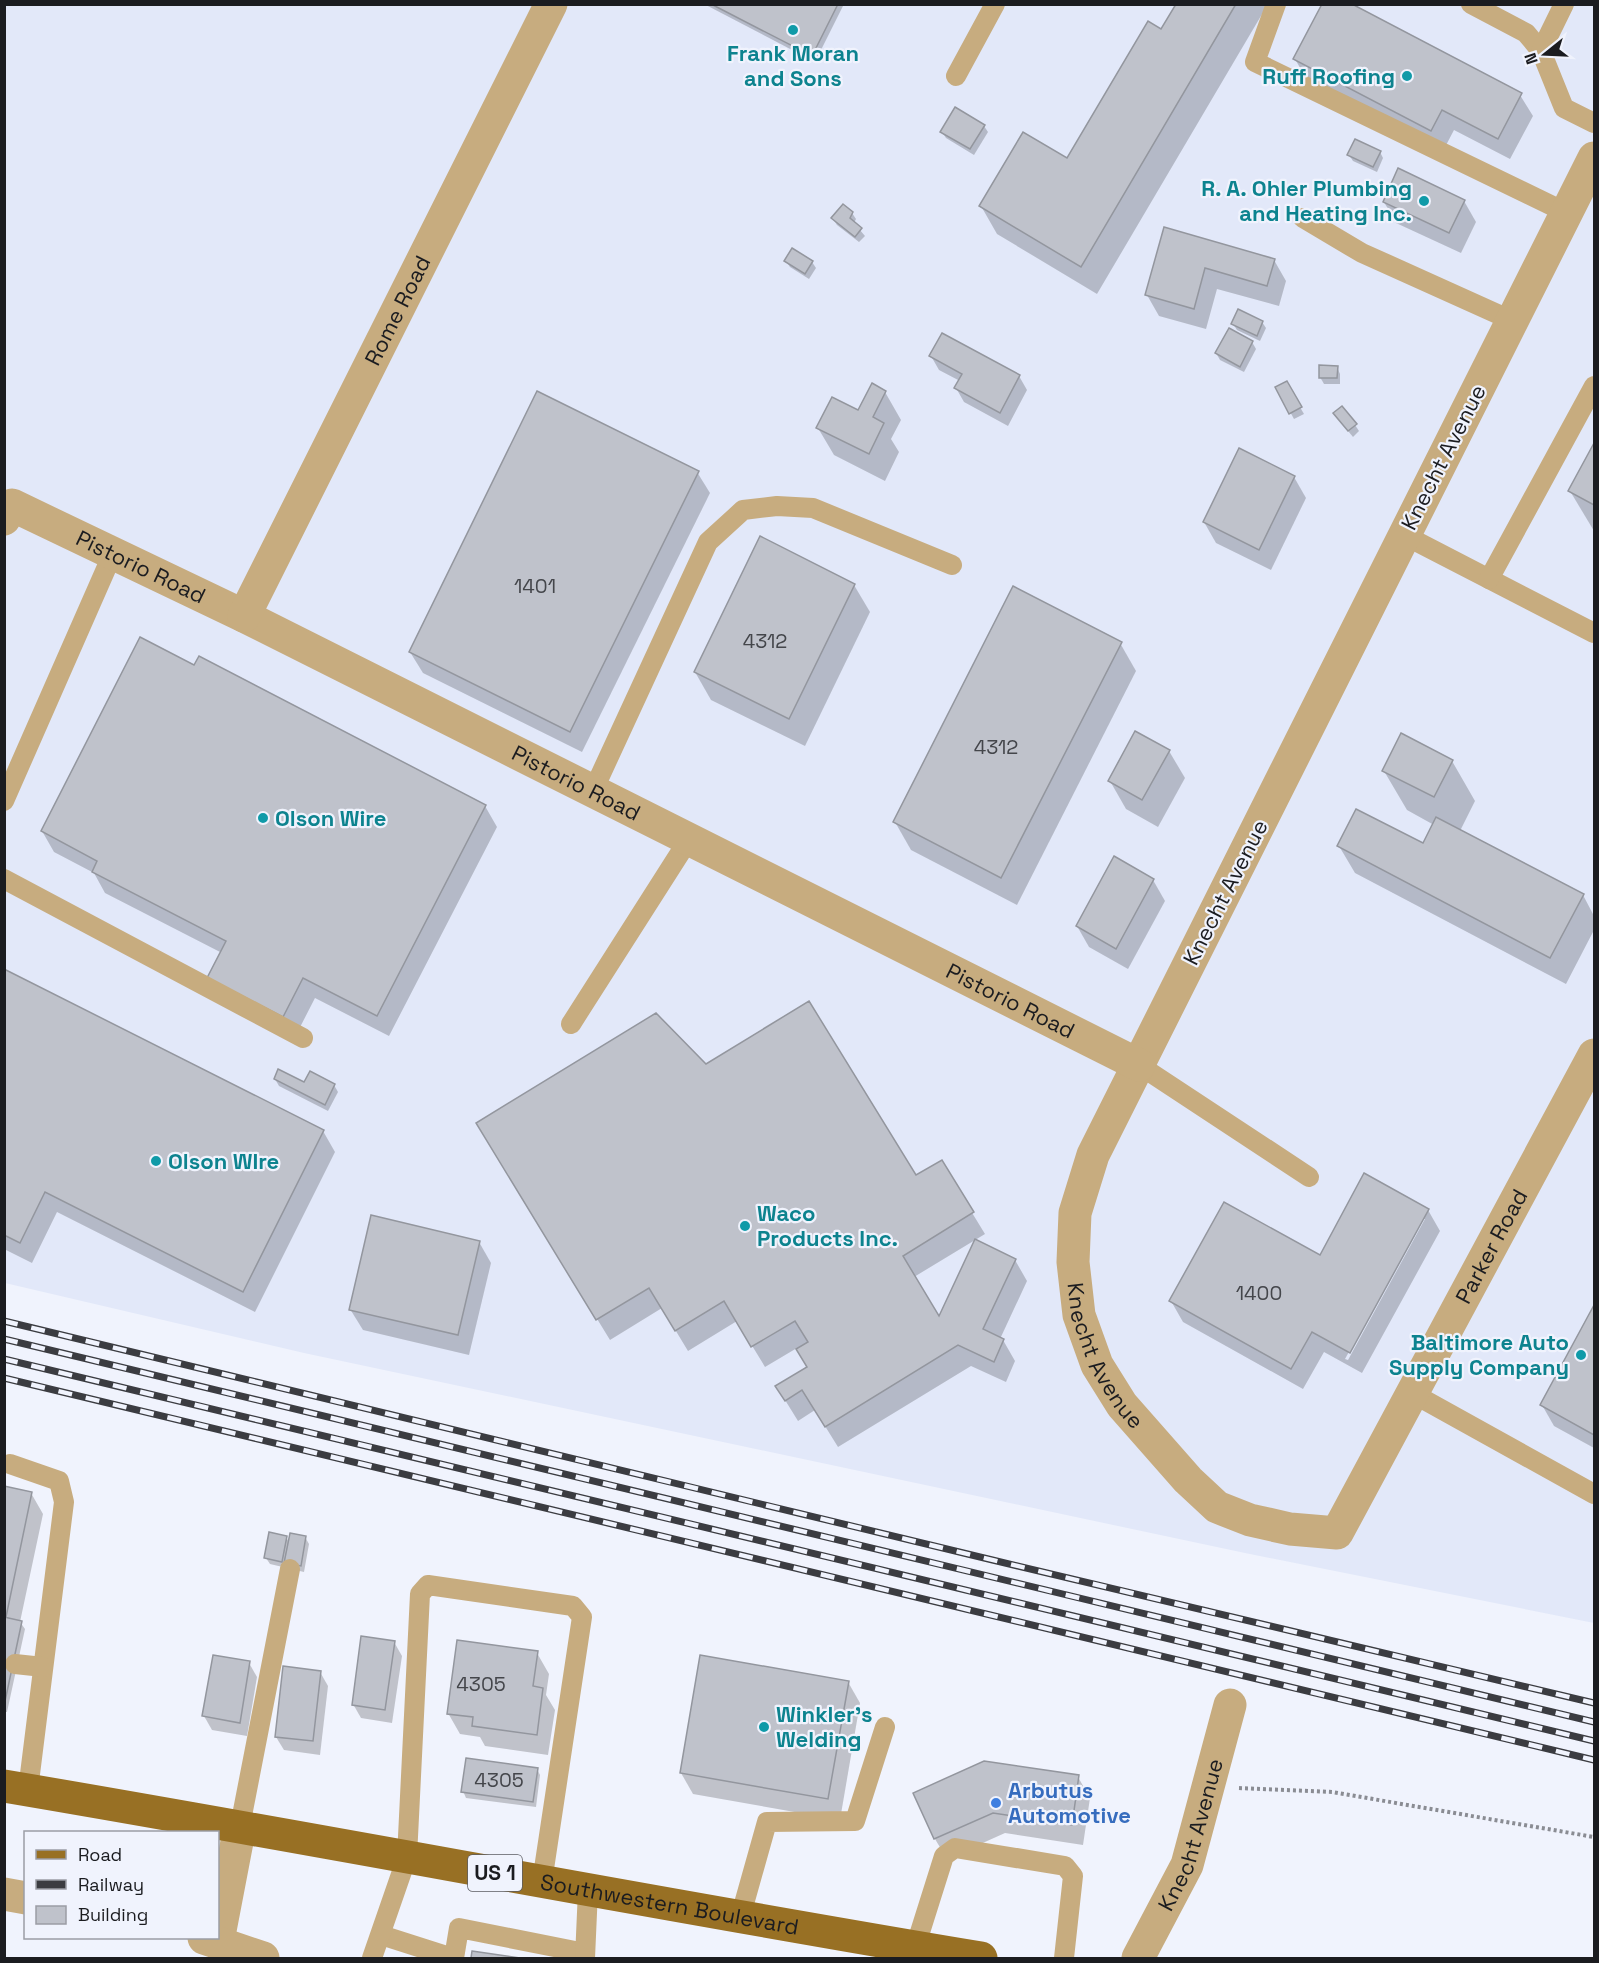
<svg xmlns="http://www.w3.org/2000/svg" width="1599" height="1963" font-family="'Space Grotesk',sans-serif">
  <style>
    .built { fill: #e2e8f9 }
    .shadow { fill: #0003; fill-rule: evenodd }
    .building { fill: #bfc2cb; stroke: #93969e; stroke-width: 1.5 }
    .lines { fill: none; stroke-linecap: round; stroke-linejoin: round }
    .path { stroke: #8a8c93; stroke-width: 4; stroke-dasharray: 3 3; stroke-linecap: butt }
    .service { stroke: #c7ac7f; stroke-width: 20 }
    .minor { stroke: #c7ac7f; stroke-width: 33 }
    .tertiary { stroke: #c7ac7f; stroke-width: 33 }
    .primary { stroke: #987024; stroke-width: 33 }
    .rail-casing { stroke: #3b3c41; stroke-width: 7 }
    .rail { stroke: #f0f3fd; stroke-width: 4.5; stroke-dasharray: 14; stroke-linecap: butt }
    .culture-dot { fill: #0f9aa8; stroke: #f0f3fd; stroke-width: 2 }
    .shop-dot { fill: #3f7fe0; stroke: #f0f3fd; stroke-width: 2 }
    .labels { text-anchor: middle; stroke-width: 4.5; stroke-linejoin: round; paint-order: stroke }
    .number-label { font-size: 20px; fill: #44464b }
    .shield { fill: #f0f3fd; stroke: #5b5c62; stroke-width: 1.5 }
    .shield-label { font-size: 21px; font-weight: bold; fill: #1b1c20 }
    .culture-label { font-size: 22px; font-weight: bold; fill: #0d838f; stroke: #f0f3fd; text-anchor: start }
    .street-label { font-size: 22px; fill: #1b1c20; stroke: #f0f3fd }
    .shop-label { font-size: 22px; font-weight: bold; fill: #366cbe; stroke: #f0f3fd; text-anchor: start }
  </style>
  <rect width="100%" height="100%" fill="#f0f3fd"/>
  <!-- built -->
  <path class="built" d="M 5,5 L 1594,5 L 1594,1623 L 1245,1553 L 304,1353 L 5,1283 Z"/>
  <!-- shadow -->
  <g class="shadow">
    <path d="M 704,4 L 844,4 L 815,62 Z"/>
    <path d="M 1175,4 L 1268,4 L 1097,294 L 997,234 L 981,206 L 1068,161 L 1161,31 L 1177,6 Z"/>
    <path d="M 1295,59 L 1520,95 L 1533,116 L 1510,159 L 1454,130 L 1443,151 L 1307,80 Z"/>
    <path d="M 984,126 L 988,132 L 974,155 L 946,138 L 942,132 Z"/>
    <path d="M 1380,152 L 1383,158 L 1377,172 L 1353,161 L 1349,155 Z"/>
    <path d="M 1464,201 L 1476,222 L 1461,253 L 1396,223 L 1384,202 Z"/>
    <path d="M 852,213 L 856,219 L 854,223 L 865,236 L 859,242 L 837,225 L 833,219 Z"/>
    <path d="M 1165,229 L 1274,260 L 1286,281 L 1279,306 L 1217,289 L 1206,329 L 1159,316 L 1147,295 Z"/>
    <path d="M 786,261 L 812,262 L 816,268 L 809,279 L 790,267 Z"/>
    <path d="M 1262,322 L 1266,328 L 1260,341 L 1237,330 L 1233,324 Z"/>
    <path d="M 1229,330 L 1252,342 L 1256,349 L 1244,372 L 1220,360 L 1216,353 Z"/>
    <path d="M 931,356 L 1019,376 L 1027,390 L 1008,426 L 964,402 L 956,388 L 960,381 L 939,370 Z"/>
    <path d="M 1337,367 L 1340,374 L 1340,384 L 1324,384 L 1320,377 Z"/>
    <path d="M 1286,383 L 1304,414 L 1294,419 L 1277,388 Z"/>
    <path d="M 885,392 L 901,420 L 891,439 L 899,452 L 885,481 L 834,455 L 818,428 L 859,412 Z"/>
    <path d="M 1339,420 L 1355,425 L 1359,431 L 1353,437 Z"/>
    <path d="M 1594,446 L 1594,531 L 1570,491 Z"/>
    <path d="M 697,472 L 710,493 L 582,752 L 423,673 L 410,652 Z"/>
    <path d="M 1294,477 L 1306,498 L 1271,570 L 1216,543 L 1204,522 Z"/>
    <path d="M 854,585 L 870,612 L 805,746 L 711,700 L 695,672 Z"/>
    <path d="M 1120,643 L 1136,671 L 1017,905 L 911,850 L 895,822 Z"/>
    <path d="M 195,667 L 485,806 L 497,827 L 389,1036 L 315,998 L 295,1037 L 222,953 L 105,893 L 94,873 L 54,852 L 42,831 Z"/>
    <path d="M 1169,751 L 1185,778 L 1158,827 L 1126,809 L 1110,781 Z"/>
    <path d="M 1452,761 L 1475,801 L 1460,831 L 1583,895 L 1594,916 L 1594,930 L 1566,984 L 1355,873 L 1339,846 L 1423,845 L 1434,825 L 1407,810 L 1384,771 Z"/>
    <path d="M 1153,880 L 1165,901 L 1128,969 L 1089,947 L 1077,926 Z"/>
    <path d="M 4,970 L 323,1131 L 335,1152 L 255,1312 L 57,1212 L 32,1263 L 4,1249 Z"/>
    <path d="M 705,1066 L 915,1178 L 941,1162 L 985,1234 L 914,1277 L 939,1320 L 1015,1260 L 1027,1281 L 1000,1339 L 1003,1340 L 1015,1361 L 1006,1382 L 971,1366 L 838,1447 L 815,1410 L 798,1421 L 777,1387 L 809,1368 L 797,1348 L 765,1367 L 737,1321 L 688,1351 L 662,1308 L 610,1340 L 490,1144 Z"/>
    <path d="M 275,1079 L 334,1085 L 338,1092 L 328,1111 L 279,1086 Z"/>
    <path d="M 1428,1210 L 1440,1231 L 1362,1373 L 1324,1352 L 1303,1389 L 1183,1322 L 1171,1301 L 1320,1257 ZM 1422,1219 L 1425,1219 L 1348,1360 L 1345,1359 Z"/>
    <path d="M 479,1242 L 491,1263 L 469,1355 L 363,1330 L 350,1309 Z"/>
    <path d="M 1594,1308 L 1594,1448 L 1554,1426 L 1542,1405 Z"/>
    <path d="M 4,1487 L 31,1493 L 43,1514 L 20,1622 L 25,1629 L 7,1712 L 4,1712 Z"/>
    <path d="M 286,1537 L 289,1542 L 305,1537 L 309,1544 L 304,1572 L 270,1564 L 266,1558 Z"/>
    <path d="M 394,1642 L 402,1656 L 392,1723 L 361,1718 L 353,1704 Z"/>
    <path d="M 537,1653 L 549,1674 L 546,1695 L 555,1710 L 548,1755 L 485,1746 L 480,1737 L 460,1734 L 448,1713 Z"/>
    <path d="M 249,1663 L 257,1677 L 247,1736 L 212,1730 L 204,1716 Z"/>
    <path d="M 320,1672 L 328,1686 L 320,1755 L 284,1750 L 276,1737 Z"/>
    <path d="M 848,1682 L 860,1703 L 840,1820 L 693,1794 L 681,1773 Z"/>
    <path d="M 537,1769 L 540,1775 L 536,1807 L 466,1798 L 463,1791 Z"/>
    <path d="M 1078,1777 L 1090,1798 L 1083,1845 L 1005,1833 L 947,1859 L 935,1839 L 915,1794 Z"/>
    <path d="M 473,1953 L 511,1958 L 473,1958 Z"/>
  </g>
  <!-- building -->
  <g class="building">
    <path d="M 711,4 L 838,4 L 812,56 Z"/>
    <path d="M 1176,4 L 1236,4 L 1081,267 L 979,206 L 1023,132 L 1067,158 L 1148,21 L 1161,29 Z"/>
    <path d="M 1322,4 L 1352,4 L 1522,93 L 1498,139 L 1442,110 L 1431,131 L 1293,59 Z"/>
    <path d="M 955,107 L 985,125 L 970,149 L 940,132 Z"/>
    <path d="M 1355,139 L 1381,151 L 1373,167 L 1347,155 Z"/>
    <path d="M 1398,168 L 1465,200 L 1449,233 L 1383,202 Z"/>
    <path d="M 843,204 L 853,212 L 850,218 L 862,228 L 855,237 L 831,218 Z"/>
    <path d="M 1164,227 L 1275,259 L 1267,286 L 1205,268 L 1194,309 L 1145,295 Z"/>
    <path d="M 792,248 L 813,261 L 805,274 L 784,261 Z"/>
    <path d="M 1238,309 L 1263,321 L 1257,336 L 1231,324 Z"/>
    <path d="M 1229,328 L 1253,341 L 1240,367 L 1215,353 Z"/>
    <path d="M 942,333 L 1020,375 L 1000,413 L 954,388 L 962,374 L 929,356 Z"/>
    <path d="M 1319,365 L 1338,366 L 1337,378 L 1319,378 Z"/>
    <path d="M 1287,381 L 1302,407 L 1289,414 L 1275,387 Z"/>
    <path d="M 872,383 L 886,391 L 873,417 L 884,423 L 869,454 L 816,428 L 832,397 L 858,410 Z"/>
    <path d="M 537,391 L 699,471 L 570,732 L 409,652 Z"/>
    <path d="M 1342,406 L 1357,424 L 1348,431 L 1333,413 Z"/>
    <path d="M 1594,443 L 1594,505 L 1568,491 Z"/>
    <path d="M 1239,448 L 1295,476 L 1259,550 L 1203,522 Z"/>
    <path d="M 760,536 L 855,584 L 789,719 L 694,672 Z"/>
    <path d="M 1013,586 L 1122,642 L 1001,878 L 893,822 Z"/>
    <path d="M 140,637 L 194,665 L 199,656 L 486,805 L 377,1016 L 303,978 L 283,1017 L 207,978 L 226,941 L 92,872 L 97,861 L 41,831 Z"/>
    <path d="M 1135,731 L 1170,750 L 1142,800 L 1108,781 Z"/>
    <path d="M 1401,733 L 1453,760 L 1434,797 L 1382,771 Z"/>
    <path d="M 1356,809 L 1423,843 L 1436,817 L 1584,894 L 1550,958 L 1337,846 Z"/>
    <path d="M 1114,856 L 1154,879 L 1116,949 L 1076,926 Z"/>
    <path d="M 4,969 L 324,1130 L 243,1292 L 45,1192 L 20,1243 L 4,1235 Z"/>
    <path d="M 809,1001 L 916,1175 L 942,1160 L 974,1212 L 903,1256 L 939,1316 L 975,1239 L 1016,1259 L 983,1329 L 1004,1339 L 994,1362 L 958,1345 L 825,1427 L 802,1390 L 785,1401 L 775,1386 L 807,1367 L 796,1349 L 808,1342 L 795,1321 L 751,1347 L 724,1301 L 675,1331 L 649,1288 L 596,1320 L 476,1123 L 656,1013 L 706,1064 Z"/>
    <path d="M 278,1069 L 304,1082 L 310,1071 L 335,1084 L 325,1105 L 274,1079 Z"/>
    <path d="M 1364,1173 L 1429,1209 L 1350,1353 L 1312,1332 L 1291,1369 L 1169,1301 L 1224,1202 L 1320,1255 Z"/>
    <path d="M 371,1215 L 480,1241 L 458,1335 L 349,1310 Z"/>
    <path d="M 1594,1305 L 1594,1435 L 1540,1405 Z"/>
    <path d="M 4,1486 L 32,1492 L 6,1617 L 4,1617 Z"/>
    <path d="M 269,1532 L 287,1536 L 282,1562 L 264,1558 Z"/>
    <path d="M 290,1533 L 306,1536 L 301,1566 L 284,1563 Z"/>
    <path d="M 4,1617 L 22,1621 L 4,1706 Z"/>
    <path d="M 361,1636 L 395,1641 L 385,1710 L 352,1705 Z"/>
    <path d="M 457,1640 L 538,1651 L 533,1686 L 543,1688 L 537,1735 L 472,1726 L 473,1717 L 447,1714 Z"/>
    <path d="M 213,1655 L 250,1661 L 240,1723 L 202,1716 Z"/>
    <path d="M 700,1655 L 849,1681 L 828,1799 L 680,1773 Z"/>
    <path d="M 283,1666 L 321,1671 L 313,1741 L 275,1737 Z"/>
    <path d="M 466,1758 L 538,1768 L 533,1802 L 461,1792 Z"/>
    <path d="M 984,1761 L 1079,1775 L 1072,1825 L 993,1813 L 934,1839 L 913,1793 Z"/>
    <path d="M 472,1951 L 520,1958 L 471,1958 Z"/>
  </g>
  <g class="lines">
    <!-- path -->
    <path class="path" d="M 1239,1788 L 1332,1792 L 1594,1837"/>
    <!-- service -->
    <g class="service">
      <path d="M 1276,4 L 1255,62 L 1567,213"/>
      <path d="M 1471,4 L 1526,33 L 1541,51 L 1564,108 L 1594,123"/>
      <path d="M 1541,51 L 1564,4"/>
      <path d="M 956,76 L 995,4"/>
      <path d="M 1303,218 L 1362,253 L 1513,321"/>
      <path d="M 1404,535 L 1594,633"/>
      <path d="M 1489,579 L 1594,386"/>
      <path d="M 593,791 L 708,542 L 743,510 L 777,506 L 813,508 L 952,565"/>
      <path d="M 4,801 L 113,553"/>
      <path d="M 4,879 L 303,1038"/>
      <path d="M 571,1024 L 689,839"/>
      <path d="M 1139,1065 L 1309,1177"/>
      <path d="M 1412,1393 L 1594,1494"/>
      <path d="M 10,1464 L 59,1481 L 64,1502 L 28,1790"/>
      <path d="M 15,1664 L 43,1667"/>
      <path d="M 240,1826 L 290,1569"/>
      <path d="M 740,1918 L 767,1822 L 855,1821 L 885,1727"/>
      <path d="M 381,1935 L 453,1958"/>
      <path d="M 915,1948 L 944,1856 L 955,1848 L 1065,1866 L 1073,1876 L 1064,1958"/>
      <path d="M 372,1958 L 407,1857 L 420,1594 L 428,1585 L 573,1606 L 582,1617 L 542,1882"/>
      <path d="M 454,1958 L 459,1928 L 585,1953"/>
      <path d="M 585,1958 L 588,1890"/>
    </g>
    <!-- minor -->
    <g class="minor">
      <path id="s1" d="M 1594,158 L 1093,1155 L 1075,1213 L 1073,1262 L 1079,1315 L 1097,1365 L 1122,1405 L 1188,1480 L 1217,1507 L 1250,1520 L 1290,1529 L 1337,1533 L 1594,1055"/>
      <path id="s2" d="M 4,519 L 12,505 L 244,616 L 1139,1065"/>
      <path id="s3" d="M 244,616 L 551,4"/>
      <path d="M 218,1941 L 240,1826"/>
      <path id="s4" d="M 1138,1958 L 1187,1865 L 1230,1705"/>
    </g>
    <!-- tertiary -->
    <g class="tertiary">
      <path d="M 4,1894 L 26,1898"/>
      <path d="M 204,1938 L 263,1958"/>
    </g>
    <!-- primary -->
    <path class="primary" id="s5" d="M 4,1786 C 330,1841 655,1904 981,1958"/>
    <defs>
      <g id="rail">
        <path d="M 4,1321 L 980,1557 L 1594,1703"/>
        <path d="M 4,1339 L 1594,1722"/>
        <path d="M 4,1359 L 1594,1741"/>
        <path d="M 4,1378 L 1594,1760"/>
      </g>
    </defs>
    <!-- rail casing -->
    <use href="#rail" class="rail-casing"/>
    <!-- rail -->
    <use href="#rail" class="rail"/>
  </g>
  <!-- markers -->
  <g class="culture-dot">
    <circle cx="793" cy="30" r="6"/>
    <circle cx="1407" cy="76" r="6"/>
    <circle cx="1424" cy="201" r="6"/>
    <circle cx="263" cy="818" r="6"/>
    <circle cx="156" cy="1161" r="6"/>
    <circle cx="745" cy="1226" r="6"/>
    <circle cx="1581" cy="1355" r="6"/>
    <circle cx="764" cy="1727" r="6"/>
  </g>
  <circle class="shop-dot" cx="996" cy="1803" r="6"/>
  <g class="labels">
    <!-- number labels -->
    <g class="number-label">
      <text x="535" y="593">1401</text>
      <text x="765" y="648">4312</text>
      <text x="996" y="754">4312</text>
      <text x="1259" y="1300">1400</text>
      <text x="481" y="1691">4305</text>
      <text x="499" y="1787">4305</text>
    </g>
    <!-- shield labels -->
    <rect class="shield" x="468" y="1855" width="54" height="36" rx="4.5"/>
    <g class="shield-label">
      <text x="495" y="1880">US 1</text>
    </g>
    <!-- culture labels -->
    <g class="culture-label">
      <text x="793" y="61" text-anchor="middle">Frank Moran<tspan x="793" dy="25">and Sons</tspan></text>
      <text x="1395" y="84" text-anchor="end">Ruff Roofing</text>
      <text x="1412" y="196" text-anchor="end">R. A. Ohler Plumbing<tspan x="1412" dy="25">and Heating Inc.</tspan></text>
      <text x="275" y="826">Olson Wire</text>
      <text x="168" y="1169">Olson WIre</text>
      <text x="757" y="1221">Waco<tspan x="757" dy="25">Products Inc.</tspan></text>
      <text x="1569" y="1350" text-anchor="end">Baltimore Auto<tspan x="1569" dy="25">Supply Company</tspan></text>
      <text x="776" y="1722">Winkler's<tspan x="776" dy="25">Welding</tspan></text>
    </g>
    <!-- street labels -->
    <g class="street-label">
      <text dy="8" stroke="none"><textPath href="#s3" startOffset="342">Rome Road</textPath></text>
      <text transform="translate(1443 457) rotate(-63)" y="8">Knecht Avenue</text>
      <text dy="8" stroke="none"><textPath href="#s2" startOffset="159">Pistorio Road</textPath></text>
      <text dy="8" stroke="none"><textPath href="#s2" startOffset="645">Pistorio Road</textPath></text>
      <text transform="translate(1225 892) rotate(-63)" y="8">Knecht Avenue</text>
      <text dy="8" stroke="none"><textPath href="#s2" startOffset="1131">Pistorio Road</textPath></text>
      <text dy="8" stroke="none"><textPath href="#s1" startOffset="1968">Parker Road</textPath></text>
      <text dy="8" stroke="none"><textPath href="#s1" startOffset="1326">Knecht Avenue</textPath></text>
      <text dy="8" stroke="none"><textPath href="#s4" startOffset="135">Knecht Avenue</textPath></text>
      <text dy="8" stroke="none"><textPath href="#s5" startOffset="676">Southwestern Boulevard</textPath></text>
    </g>
    <!-- shop labels -->
    <g class="shop-label">
      <text x="1008" y="1798">Arbutus<tspan x="1008" dy="25">Automotive</tspan></text>
    </g>
  </g>
  <!-- border -->
  <rect width="1599" height="1963" fill="none" stroke="#1b1c20" stroke-width="12"/>
  <!-- legend -->
  <rect x="24" y="1831" width="195" height="108" fill="#f0f3fd" stroke="#9b9da5" stroke-width="1.5"/>
  <rect x="36" y="1850" width="30" height="9" fill="#987024" stroke="#9b9da5" stroke-width="1.5"/>
  <text x="78" y="1861" font-size="18" fill="#1b1c20">Road</text>
  <rect x="36" y="1880" width="30" height="9" fill="#3b3c41" stroke="#9b9da5" stroke-width="1.5"/>
  <text x="78" y="1891" font-size="18" fill="#1b1c20">Railway</text>
  <rect x="36" y="1906" width="30" height="18" fill="#bfc2cb" stroke="#9b9da5" stroke-width="1.5"/>
  <text x="78" y="1921" font-size="18" fill="#1b1c20">Building</text>
  <!-- north arrow -->
  <g transform="translate(1545 54) rotate(252)" stroke="#f0f3fd" stroke-width="4.5" paint-order="stroke">
  <path d="M0-4.5L10 22L0 15L-10 22Z" fill="#1b1c20"/>
  <text y="-9" font-size="16" font-weight="bold" text-anchor="middle" fill="#1b1c20">N</text>
  </g>
</svg>
